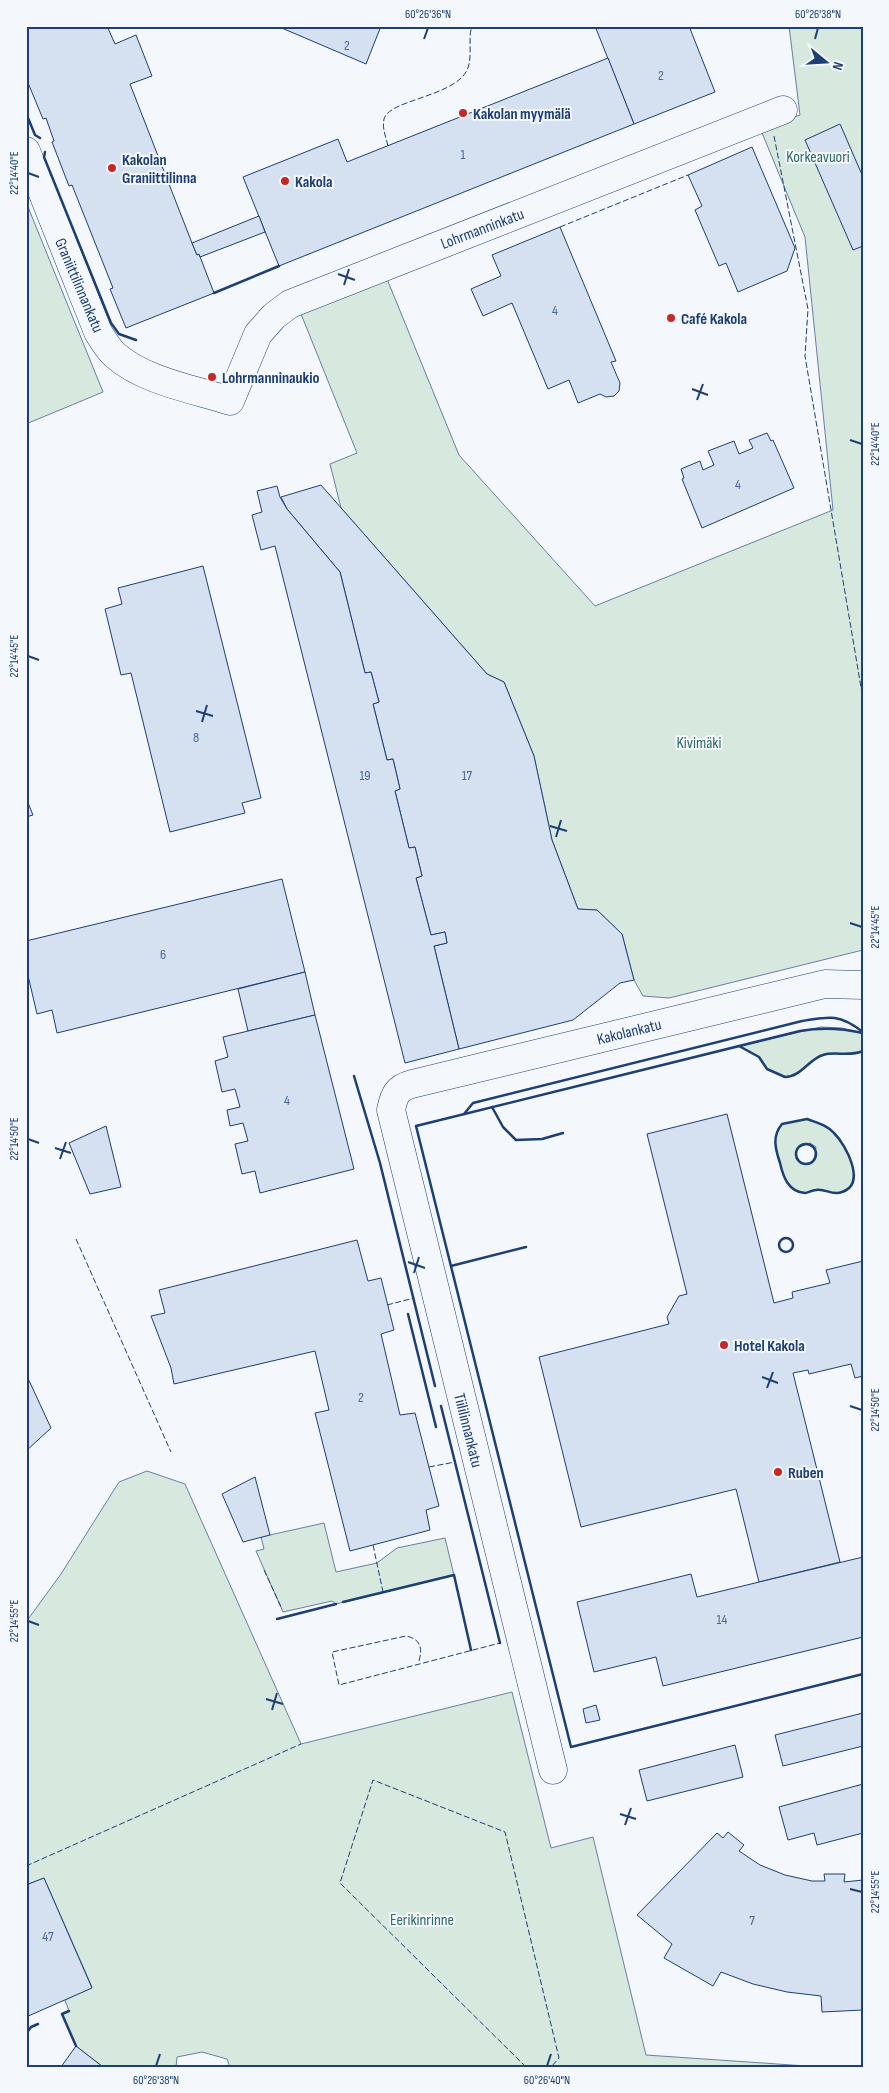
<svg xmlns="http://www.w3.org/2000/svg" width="889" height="2093" font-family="'Sofia Sans Condensed',sans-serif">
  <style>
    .green { fill: #d7e8df; stroke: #687fa3; fill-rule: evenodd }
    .building { fill: #d5e0f0; stroke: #1d3f73 }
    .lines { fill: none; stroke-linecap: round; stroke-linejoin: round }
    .minor-casing { stroke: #1d3f73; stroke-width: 29 }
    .minor { stroke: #f4f7fb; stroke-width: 28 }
    .fence { stroke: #1d3f73; stroke-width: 1; stroke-dasharray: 6 2.5; stroke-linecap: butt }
    .wall { stroke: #1d3f73; stroke-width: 2.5 }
    .ticks { fill: none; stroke: #1d3f73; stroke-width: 2 }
    .poi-dot { fill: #c62828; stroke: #f4f7fb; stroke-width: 2 }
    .labels { text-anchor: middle; stroke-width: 4; stroke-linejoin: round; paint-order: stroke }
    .number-label { font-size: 14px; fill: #4b6792 }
    .poi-label { font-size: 16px; font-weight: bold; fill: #1d3f73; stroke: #f4f7fb; text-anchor: start }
    .park-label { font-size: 16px; fill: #2c6c60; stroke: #f4f7fb }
    .street-label { font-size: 16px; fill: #1d3f73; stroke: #f4f7fb }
    .neatline { fill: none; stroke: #1d3f73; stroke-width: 2 }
    .ticks-label { font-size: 12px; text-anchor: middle; fill: #1d3f73 }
  </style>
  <rect width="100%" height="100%" fill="#f4f7fb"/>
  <!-- green -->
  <g class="green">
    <path d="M 789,26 L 863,26 L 863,950 L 669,998 L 643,996 L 634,980 L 622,934 L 597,910 L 578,909 L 552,840 L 534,756 L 504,682 L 487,674 L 341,508 L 330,464 L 357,453 L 301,314 L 387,279 L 459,455 L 595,606 L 833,510 L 805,237 L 760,128 L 800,115 Z"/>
    <path d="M 26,202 L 103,392 L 26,424 Z"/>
    <path d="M 821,1027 L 842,1028 L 863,1033 L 863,1051 C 849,1057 835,1051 823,1055 C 809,1059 801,1077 785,1077 L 767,1069 L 759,1057 L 739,1046 Z"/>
    <path d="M 807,1119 C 817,1123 827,1125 834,1133 C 846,1145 867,1184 842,1192 C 832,1196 825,1188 816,1190 C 812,1190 808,1193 805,1193 C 788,1192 783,1176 780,1163 C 775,1148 772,1136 782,1124 ZM 810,1143 L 816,1147 L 814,1161 C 807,1165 802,1164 796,1159 L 797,1148 Z"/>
    <path d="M 147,1471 L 185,1484 L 301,1744 L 512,1692 L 551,1848 L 593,1837 L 646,2055 L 821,2067 L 230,2067 L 227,2059 L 202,2052 L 177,2057 L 176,2067 L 103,2067 L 76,2046 L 62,2014 L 69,2011 L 65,2000 L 92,1987 L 44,1878 L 26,1885 L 26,1622 L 61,1574 L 119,1482 Z"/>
    <path d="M 324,1523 L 336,1572 L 377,1563 L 397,1548 L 445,1538 L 454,1575 L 336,1604 L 332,1601 L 283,1612 L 256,1551 L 264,1549 L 261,1537 Z"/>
  </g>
  <!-- building -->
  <g class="building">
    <path d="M 26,26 L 107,26 L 115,44 L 136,35 L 152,76 L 130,84 L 192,243 L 197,255 L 199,254 L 214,293 L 126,328 L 110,289 L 113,288 L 72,185 L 69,186 L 52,142 L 54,141 L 46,118 L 43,119 L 26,78 L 28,76 L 26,70 Z"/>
    <path d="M 277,26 L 381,26 L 366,64 Z"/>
    <path d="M 595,26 L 689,26 L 715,92 L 634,124 Z"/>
    <path d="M 608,58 L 634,124 L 279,266 L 243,177 L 338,139 L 347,162 Z"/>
    <path d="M 840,124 L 863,177 L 863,246 L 853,250 L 805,140 Z"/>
    <path d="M 752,147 L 795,248 L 787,271 L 738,292 L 726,263 L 719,266 L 695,210 L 702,206 L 688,175 Z"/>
    <path d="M 259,216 L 265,232 L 200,257 L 199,254 L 197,255 L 192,243 Z"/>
    <path d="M 560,227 L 616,361 L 611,362 L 620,383 L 619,391 L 614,396 L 606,397 L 600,394 L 578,403 L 569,380 L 548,389 L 512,303 L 483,316 L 471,289 L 501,276 L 492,255 Z"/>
    <path d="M 767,433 L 771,441 L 773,440 L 794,488 L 702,528 L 682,479 L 684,478 L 681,469 L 700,461 L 703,470 L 714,465 L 708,451 L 734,441 L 739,454 L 753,448 L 749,440 Z"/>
    <path d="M 321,485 L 487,674 L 504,682 L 534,756 L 552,840 L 578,909 L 597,910 L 622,934 L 634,980 L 620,983 L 573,1020 L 459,1049 L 434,946 L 447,943 L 445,932 L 431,935 L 416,878 L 422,876 L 415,847 L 409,848 L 395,791 L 400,789 L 393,759 L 387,760 L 373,704 L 379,702 L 371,672 L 365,673 L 340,572 L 287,509 L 281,497 Z"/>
    <path d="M 277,486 L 280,497 L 287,509 L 340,572 L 365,673 L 371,672 L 379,702 L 373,704 L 387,760 L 393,759 L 400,789 L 395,791 L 409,848 L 415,847 L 422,876 L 416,878 L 431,935 L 445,932 L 447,943 L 434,946 L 459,1049 L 405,1063 L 275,546 L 261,550 L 252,515 L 262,512 L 257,491 Z"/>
    <path d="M 203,566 L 261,798 L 242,803 L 245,813 L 170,832 L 131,673 L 121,675 L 105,609 L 122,604 L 118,588 Z"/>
    <path d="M 26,798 L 33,815 L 26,817 Z"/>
    <path d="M 282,879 L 305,972 L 57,1033 L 52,1010 L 37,1014 L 26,967 L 26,941 Z"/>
    <path d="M 305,972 L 315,1015 L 248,1031 L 238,989 Z"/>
    <path d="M 315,1015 L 354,1169 L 260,1193 L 255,1171 L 242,1174 L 235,1144 L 248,1141 L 243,1123 L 230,1126 L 227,1110 L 240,1107 L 235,1089 L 222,1092 L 215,1061 L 228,1057 L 223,1037 Z"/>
    <path d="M 727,1114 L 774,1303 L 793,1298 L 792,1292 L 830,1283 L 826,1270 L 863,1261 L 863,1376 L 855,1378 L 851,1364 L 809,1374 L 808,1370 L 793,1373 L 840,1562 L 759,1582 L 736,1489 L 581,1527 L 539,1357 L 669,1324 L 667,1317 L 679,1296 L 687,1294 L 647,1134 Z"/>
    <path d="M 106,1126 L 121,1187 L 90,1194 L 69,1143 Z"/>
    <path d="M 357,1240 L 368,1281 L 381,1278 L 394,1330 L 381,1334 L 400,1415 L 415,1413 L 439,1506 L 426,1510 L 430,1530 L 350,1551 L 315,1413 L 329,1410 L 315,1351 L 174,1384 L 171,1368 L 151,1316 L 165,1313 L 159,1290 Z"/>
    <path d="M 26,1374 L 51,1428 L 26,1451 Z"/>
    <path d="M 255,1477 L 270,1535 L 243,1542 L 222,1494 Z"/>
    <path d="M 863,1557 L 863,1637 L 663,1686 L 656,1657 L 594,1672 L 577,1602 L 691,1574 L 697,1597 Z"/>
    <path d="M 596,1705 L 600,1720 L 586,1723 L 583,1709 Z"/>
    <path d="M 863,1713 L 863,1746 L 783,1766 L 775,1735 Z"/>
    <path d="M 735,1745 L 743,1777 L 647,1801 L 639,1770 Z"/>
    <path d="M 863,1784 L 863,1833 L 817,1845 L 814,1833 L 788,1840 L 779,1807 Z"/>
    <path d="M 728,1832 L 744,1845 L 739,1851 L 760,1865 L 785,1875 L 812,1881 L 825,1881 L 824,1874 L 845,1874 L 844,1882 L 863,1880 L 863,2010 L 822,2012 L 821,1996 L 787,1992 L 753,1984 L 721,1972 L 713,1986 L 664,1958 L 672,1944 L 637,1915 L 717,1833 L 723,1838 Z"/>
    <path d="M 44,1878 L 92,1988 L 26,2017 L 26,1885 Z"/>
    <path d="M 76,2046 L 103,2067 L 61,2067 Z"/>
  </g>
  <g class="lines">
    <defs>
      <g id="minor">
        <path d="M 26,151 L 98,332 C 103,340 108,349 115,355 C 144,381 193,389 230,401 L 258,334 L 274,316 L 290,304 L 783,110"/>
        <path d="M 553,1770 L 391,1110 C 394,1095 397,1088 412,1084 L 825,984 L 863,985"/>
      </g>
    </defs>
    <!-- minor casing -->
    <use href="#minor" class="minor-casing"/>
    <!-- minor -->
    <use href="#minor" class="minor"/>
    <!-- fence -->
    <g class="fence">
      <path d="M 774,136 L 808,309 L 805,356 L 863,699"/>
      <path d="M 388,146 C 386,137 382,129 384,119 C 389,100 451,97 466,72 C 474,58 467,41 472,26"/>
      <path d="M 560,227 L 688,175"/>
      <path d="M 76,1239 L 171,1452"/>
      <path d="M 387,1305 L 414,1298"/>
      <path d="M 429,1467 L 455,1462"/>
      <path d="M 373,1545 L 383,1592"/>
      <path d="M 264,1570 L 282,1609"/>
      <path d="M 419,1661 C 423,1647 420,1639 406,1636 L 332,1652 L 339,1685 L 500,1643"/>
      <path d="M 26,1866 L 301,1744"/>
      <path d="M 526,2067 L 340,1883 L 373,1780 L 505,1832 L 559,2058 L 551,2067"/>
    </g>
    <!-- wall -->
    <g class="wall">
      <path d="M 26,113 L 35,135 L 40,138"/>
      <path d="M 45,152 L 44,157 L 111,323 L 119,334 L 136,340"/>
      <path d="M 214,293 L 279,266"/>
      <path d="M 863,1033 C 841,1028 822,1027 800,1031 L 416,1126 L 571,1747 L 863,1674"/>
      <path d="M 739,1046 L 759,1057 L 767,1069 L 785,1077 C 801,1077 809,1059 823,1055 C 835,1051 849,1057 863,1051"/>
      <path d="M 354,1076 L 380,1163 L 435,1386"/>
      <path d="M 492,1107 L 503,1127 L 516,1140 L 542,1139 L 563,1133"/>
      <path d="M 464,1114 L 473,1103 L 802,1021 C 830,1016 840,1014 863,1032"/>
      <path d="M 807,1119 C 817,1123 827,1125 834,1133 C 846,1145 867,1184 842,1192 C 832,1196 825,1188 816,1190 C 812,1190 808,1193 805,1193 C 788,1192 783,1176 780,1163 C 775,1148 772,1136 782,1124 Z"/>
      <circle cx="806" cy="1154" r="10"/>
      <circle cx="786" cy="1245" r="7"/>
      <path d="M 451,1266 L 526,1247"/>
      <path d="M 408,1314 L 436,1427"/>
      <path d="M 441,1406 L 500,1643"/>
      <path d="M 343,1602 L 454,1575 L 471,1650"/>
      <path d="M 277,1619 L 336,1604"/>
      <path d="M 69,2011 L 62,2014 L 76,2046"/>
      <path d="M 26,2034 L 31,2027 L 38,2024"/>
    </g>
  </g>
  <!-- ticks -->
  <path class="ticks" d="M 424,39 L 428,28M 815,39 L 818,28M 28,173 L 39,177M 338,274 L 355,280M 344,285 L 349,269M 692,389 L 708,395M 697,400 L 703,384M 850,440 L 862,444M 28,656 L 39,660M 196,711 L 213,716M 202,722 L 207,705M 550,826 L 567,831M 556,837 L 561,820M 850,923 L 862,927M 28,1139 L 39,1143M 55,1148 L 71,1153M 60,1159 L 66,1142M 408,1262 L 425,1268M 414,1273 L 419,1257M 762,1377 L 778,1383M 767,1388 L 773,1372M 850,1406 L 862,1410M 28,1621 L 39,1625M 266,1699 L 283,1704M 272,1710 L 277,1693M 620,1814 L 636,1819M 625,1825 L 631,1808M 850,1889 L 862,1892M 156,2066 L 160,2054M 547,2066 L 551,2054"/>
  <!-- markers -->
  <g class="poi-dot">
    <circle cx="463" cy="113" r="5"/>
    <circle cx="112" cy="168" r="5"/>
    <circle cx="285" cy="181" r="5"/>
    <circle cx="671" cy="318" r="5"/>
    <circle cx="212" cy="377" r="5"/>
    <circle cx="724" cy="1345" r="5"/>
    <circle cx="778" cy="1472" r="5"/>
  </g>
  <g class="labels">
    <!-- number labels -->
    <g class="number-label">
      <text x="347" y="50">2</text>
      <text x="661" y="80">2</text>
      <text x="463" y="159">1</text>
      <text x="555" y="315">4</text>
      <text x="738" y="489">4</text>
      <text x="196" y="742">8</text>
      <text x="365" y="780">19</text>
      <text x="467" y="780">17</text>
      <text x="163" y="959">6</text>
      <text x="287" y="1105">4</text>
      <text x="361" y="1402">2</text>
      <text x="722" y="1624">14</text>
      <text x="752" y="1925">7</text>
      <text x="48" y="1941">47</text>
    </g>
    <!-- poi labels -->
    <g class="poi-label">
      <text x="473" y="119">Kakolan myymälä</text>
      <text x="122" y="165">Kakolan<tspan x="122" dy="18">Graniittilinna</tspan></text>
      <text x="295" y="187">Kakola</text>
      <text x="681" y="324">Café Kakola</text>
      <text x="222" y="383">Lohrmanninaukio</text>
      <text x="734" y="1351">Hotel Kakola</text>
      <text x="788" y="1478">Ruben</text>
    </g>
    <!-- park labels -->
    <g class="park-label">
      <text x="818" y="162">Korkeavuori</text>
      <text x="699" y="748">Kivimäki</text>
      <text x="422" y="1925">Eerikinrinne</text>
    </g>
    <!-- street labels -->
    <g class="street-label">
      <text transform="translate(482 228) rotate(-21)" y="6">Lohrmanninkatu</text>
      <text transform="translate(80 285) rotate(67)" y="6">Graniittilinnankatu</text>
      <text transform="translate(629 1031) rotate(-14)" y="6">Kakolankatu</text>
      <text transform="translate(469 1430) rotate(76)" y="6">Tiililinnankatu</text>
    </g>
  </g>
  <!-- border -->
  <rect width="889" height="2093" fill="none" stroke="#f4f7fb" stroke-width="55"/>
  <!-- north arrow -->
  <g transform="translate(826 62) rotate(108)" stroke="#f4f7fb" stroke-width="4" paint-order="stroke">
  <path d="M0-4L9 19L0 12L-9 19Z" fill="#1d3f73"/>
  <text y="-8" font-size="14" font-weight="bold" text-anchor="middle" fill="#1d3f73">N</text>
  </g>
  <rect x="28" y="28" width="834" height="2038" class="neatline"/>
  <g class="ticks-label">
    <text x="428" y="18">60°26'36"N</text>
    <text x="818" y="18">60°26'38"N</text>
    <text transform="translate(14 173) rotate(-90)" y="4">22°14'40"E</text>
    <text transform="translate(875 444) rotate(-90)" y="4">22°14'40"E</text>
    <text transform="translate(14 656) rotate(-90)" y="4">22°14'45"E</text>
    <text transform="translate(875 927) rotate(-90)" y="4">22°14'45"E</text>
    <text transform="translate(14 1139) rotate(-90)" y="4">22°14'50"E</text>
    <text transform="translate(875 1410) rotate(-90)" y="4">22°14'50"E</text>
    <text transform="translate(14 1621) rotate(-90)" y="4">22°14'55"E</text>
    <text transform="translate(875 1892) rotate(-90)" y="4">22°14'55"E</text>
    <text x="156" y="2084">60°26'38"N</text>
    <text x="547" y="2084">60°26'40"N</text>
  </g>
</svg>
